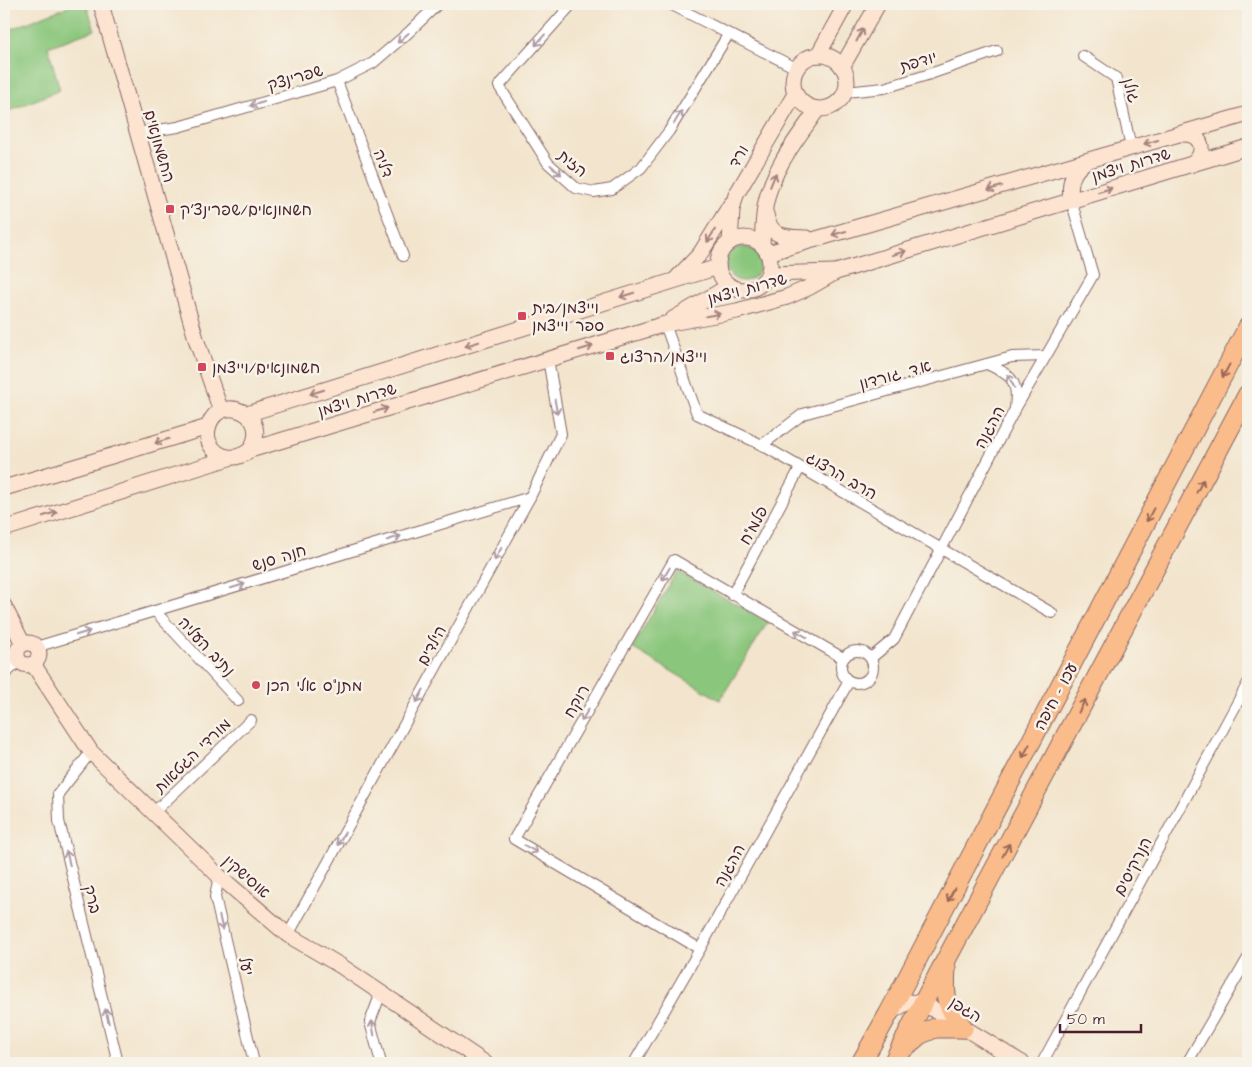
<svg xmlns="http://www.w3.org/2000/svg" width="1252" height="1067" font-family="'Architects Daughter','Playpen Sans Hebrew',sans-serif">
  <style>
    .green { fill: #8ac67c; stroke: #6a7254 }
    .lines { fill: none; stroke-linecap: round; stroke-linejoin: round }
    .street-casing { stroke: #856464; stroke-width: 12 }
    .secondary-casing { stroke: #856464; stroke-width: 17 }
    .highway-casing { stroke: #856464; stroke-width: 21 }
    .street { stroke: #fff; stroke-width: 10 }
    .secondary { stroke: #fde4d1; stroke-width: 15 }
    .highway { stroke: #fabc8b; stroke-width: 19 }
    .oneway { stroke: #a4827e }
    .oneway2 { stroke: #ae9aa0 }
    .oneway3 { stroke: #996656 }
    .poi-dot { fill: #d1495b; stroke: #f7f3e8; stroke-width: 2 }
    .labels { text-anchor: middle; stroke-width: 5; stroke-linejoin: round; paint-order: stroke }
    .street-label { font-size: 16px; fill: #4a1f2b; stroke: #f7f3e8 }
    .poi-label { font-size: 16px; fill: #4a1f2b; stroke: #f7f3e8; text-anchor: start }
  </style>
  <rect width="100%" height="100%" fill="#f7f3e8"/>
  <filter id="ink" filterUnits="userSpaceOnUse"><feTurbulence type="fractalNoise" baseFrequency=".02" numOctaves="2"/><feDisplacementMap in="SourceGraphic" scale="10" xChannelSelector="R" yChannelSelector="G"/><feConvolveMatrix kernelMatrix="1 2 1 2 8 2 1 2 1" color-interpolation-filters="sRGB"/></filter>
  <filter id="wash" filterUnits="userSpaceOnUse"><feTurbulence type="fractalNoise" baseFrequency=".0096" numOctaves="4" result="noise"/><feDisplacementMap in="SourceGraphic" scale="20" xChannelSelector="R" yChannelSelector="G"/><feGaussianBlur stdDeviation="1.12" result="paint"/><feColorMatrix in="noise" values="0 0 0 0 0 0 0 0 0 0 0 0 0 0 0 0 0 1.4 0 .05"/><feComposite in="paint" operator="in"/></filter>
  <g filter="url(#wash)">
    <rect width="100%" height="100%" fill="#f3e5cd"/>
    <!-- green -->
    <g class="green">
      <path d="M 74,4 L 86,4 L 95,30 L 48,47 L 60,90 L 4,113 L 4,32 Z"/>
      <circle cx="743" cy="264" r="17"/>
      <path d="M 677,571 L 768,622 L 720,700 L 632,648 Z"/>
    </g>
  </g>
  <g filter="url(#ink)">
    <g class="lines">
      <defs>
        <g id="street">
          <path d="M 572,4 L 499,86 L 548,163 L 576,188 L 594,192 L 612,189 L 641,168 L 669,131 L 728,35"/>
          <path d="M 670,4 L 796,68"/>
          <path d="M 1083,56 L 1116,78 L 1131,148"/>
          <path d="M 337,81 L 403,256"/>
          <path d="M 846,92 L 884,88 L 927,75 L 997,51"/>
          <path d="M 138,133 L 178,127 L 337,81 L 373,63 L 408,33 L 438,4"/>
          <path d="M 665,324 L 697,414 L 762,445 L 1052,613"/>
          <path d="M 987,364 C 1011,375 1019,380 1015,408"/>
          <path d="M 762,445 L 803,414 L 1012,357 L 1045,356"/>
          <path d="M 732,595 L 800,468"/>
          <path d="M 155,611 L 238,701"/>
          <path d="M 36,647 L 530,497"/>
          <circle cx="857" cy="667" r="16"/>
          <path d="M 871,658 L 894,639 L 1014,411 L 1093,275 L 1071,200"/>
          <path d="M 4,675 L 19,661"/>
          <path d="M 91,752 L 58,794 L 59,821 L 118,1063"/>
          <path d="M 154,812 L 251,720"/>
          <path d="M 219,876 L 215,897 L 254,1063"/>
          <path d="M 288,935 L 530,497 L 561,434 L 548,359"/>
          <path d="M 700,949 L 514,839 L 674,560 L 843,658"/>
          <path d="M 381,993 L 370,1022 L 381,1063"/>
          <path d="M 634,1063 L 700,949 L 849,681"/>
          <path d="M 1042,1063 L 1248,683"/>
          <path d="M 1187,1063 L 1248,958"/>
        </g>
        <g id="secondary">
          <path d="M 101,4 L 196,339 L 221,411"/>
          <circle cx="820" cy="82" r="27"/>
          <path d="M 818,55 L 846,4"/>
          <path d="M 842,67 L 878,4"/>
          <path d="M 1182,134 C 1202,133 1208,152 1192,164"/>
          <path d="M 1071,200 C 1069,184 1071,172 1085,162"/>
          <path d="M 766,214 C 770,239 787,237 807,238"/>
          <circle cx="744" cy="264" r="26"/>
          <path d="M 730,242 L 732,210 L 736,195 L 795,94"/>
          <path d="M 762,244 C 763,230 763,215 766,202 C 774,166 797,139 817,110"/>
          <path d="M 768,253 L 1248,114"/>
          <path d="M 769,274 L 834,272"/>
          <path d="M 677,278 L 700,254 L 731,204"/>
          <path d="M 673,319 L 729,286"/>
          <path d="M 247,414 L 718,267"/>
          <path d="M 250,450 C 273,414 220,392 209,425 C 207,431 207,439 210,444 C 219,461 238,460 250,450 L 665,324 L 737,311 L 787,297 L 810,287 L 836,272 L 1248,147"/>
          <path d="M 4,488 L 208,427"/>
          <path d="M 4,529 L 229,458"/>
          <path d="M 4,606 L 23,644"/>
          <circle cx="28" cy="654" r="11"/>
          <path d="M 33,664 L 91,752 L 219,876 L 288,935 L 341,966 L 485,1063"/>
          <path d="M 889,1013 L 908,1002 L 923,1003 L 1022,1063"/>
        </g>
        <g id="highway">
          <path d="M 946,967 C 944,999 945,1002 963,1028"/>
          <path d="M 903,1049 L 919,1035 L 935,1028 L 963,1028"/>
          <path d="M 861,1063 L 889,1013 L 1248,327"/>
          <path d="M 893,1063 L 923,1003 L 1248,394"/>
        </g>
      </defs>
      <!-- street casing -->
      <use href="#street" class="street-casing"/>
      <!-- secondary casing -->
      <use href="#secondary" class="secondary-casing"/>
      <!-- highway casing -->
      <use href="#highway" class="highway-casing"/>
      <!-- street -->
      <use href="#street" class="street"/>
      <!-- secondary -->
      <use href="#secondary" class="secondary"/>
      <!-- highway -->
      <use href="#highway" class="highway"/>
    </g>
    <!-- one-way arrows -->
    <defs><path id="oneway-shaft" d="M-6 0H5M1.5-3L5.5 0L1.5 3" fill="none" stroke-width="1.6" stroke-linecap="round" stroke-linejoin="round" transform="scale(1.25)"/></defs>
    <g class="oneway">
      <use href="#oneway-shaft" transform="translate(860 35) rotate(-61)"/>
      <use href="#oneway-shaft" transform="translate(1151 142) rotate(164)"/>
      <use href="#oneway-shaft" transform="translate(773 180) rotate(-68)"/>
      <use href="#oneway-shaft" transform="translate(995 188) rotate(164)"/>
      <use href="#oneway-shaft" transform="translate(1105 190) rotate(-17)"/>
      <use href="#oneway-shaft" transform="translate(839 233) rotate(164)"/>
      <use href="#oneway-shaft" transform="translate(711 236) rotate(122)"/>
      <use href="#oneway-shaft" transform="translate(899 253) rotate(-17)"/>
      <use href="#oneway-shaft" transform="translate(627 295) rotate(163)"/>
      <use href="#oneway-shaft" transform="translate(713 315) rotate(-10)"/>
      <use href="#oneway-shaft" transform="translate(472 344) rotate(163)"/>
      <use href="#oneway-shaft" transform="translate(586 348) rotate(-17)"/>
      <use href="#oneway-shaft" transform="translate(317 392) rotate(163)"/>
      <use href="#oneway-shaft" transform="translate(381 410) rotate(-17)"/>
      <use href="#oneway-shaft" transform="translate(162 441) rotate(163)"/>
      <use href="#oneway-shaft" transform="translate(50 514) rotate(-18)"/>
    </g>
    <g class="oneway2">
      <use href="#oneway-shaft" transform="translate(403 38) rotate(139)"/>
      <use href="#oneway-shaft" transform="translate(540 40) rotate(131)"/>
      <use href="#oneway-shaft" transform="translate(257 104) rotate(164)"/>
      <use href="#oneway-shaft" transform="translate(678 117) rotate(-59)"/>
      <use href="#oneway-shaft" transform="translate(556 170) rotate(42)"/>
      <use href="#oneway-shaft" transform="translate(1011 381) rotate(-117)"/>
      <use href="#oneway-shaft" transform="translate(556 407) rotate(80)"/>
      <use href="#oneway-shaft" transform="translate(394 538) rotate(-17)"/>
      <use href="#oneway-shaft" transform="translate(498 554) rotate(119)"/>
      <use href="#oneway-shaft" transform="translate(666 574) rotate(120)"/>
      <use href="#oneway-shaft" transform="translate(238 586) rotate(-17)"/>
      <use href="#oneway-shaft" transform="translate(83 633) rotate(-17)"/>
      <use href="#oneway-shaft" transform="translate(801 634) rotate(-151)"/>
      <use href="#oneway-shaft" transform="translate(420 696) rotate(119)"/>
      <use href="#oneway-shaft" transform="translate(585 715) rotate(120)"/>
      <use href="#oneway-shaft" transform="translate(341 839) rotate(119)"/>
      <use href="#oneway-shaft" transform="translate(531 849) rotate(30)"/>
      <use href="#oneway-shaft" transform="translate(68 858) rotate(-104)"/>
      <use href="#oneway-shaft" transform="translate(221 923) rotate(77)"/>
      <use href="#oneway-shaft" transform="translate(107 1016) rotate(-104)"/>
      <use href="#oneway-shaft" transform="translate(373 1028) rotate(-100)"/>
    </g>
    <g class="oneway3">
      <use href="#oneway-shaft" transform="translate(1226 371) rotate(118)"/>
      <use href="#oneway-shaft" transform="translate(1200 486) rotate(-62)"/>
      <use href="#oneway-shaft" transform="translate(1150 515) rotate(118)"/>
      <use href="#oneway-shaft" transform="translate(1082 706) rotate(-62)"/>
      <use href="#oneway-shaft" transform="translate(1026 751) rotate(118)"/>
      <use href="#oneway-shaft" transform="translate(1006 850) rotate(-62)"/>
      <use href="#oneway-shaft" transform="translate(951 895) rotate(118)"/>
    </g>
  </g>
  <!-- markers -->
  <g class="poi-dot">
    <rect x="165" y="204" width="10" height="10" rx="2.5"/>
    <rect x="517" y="311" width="10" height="10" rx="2.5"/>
    <rect x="605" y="351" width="10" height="10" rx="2.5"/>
    <rect x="197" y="362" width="10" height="10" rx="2.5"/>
    <circle cx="256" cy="685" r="5"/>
  </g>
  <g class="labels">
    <!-- street labels -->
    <g class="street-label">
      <text transform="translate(918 61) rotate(-17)" y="6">יודפת</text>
      <text transform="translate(295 77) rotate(-16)" y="6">שפרינצק</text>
      <text transform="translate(1132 90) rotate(73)" y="6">גולן</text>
      <text transform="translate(160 146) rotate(74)" y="6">החשמונאים</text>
      <text transform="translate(738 156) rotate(-60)" y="6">ורד</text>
      <text transform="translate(384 163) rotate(69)" y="6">דליה</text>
      <text transform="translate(573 163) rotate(40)" y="6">הזית</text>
      <text transform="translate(1131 164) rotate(-17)" y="6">שדרות ויצמן</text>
      <text transform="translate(747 288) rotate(-15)" y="6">שדרות ויצמן</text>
      <text transform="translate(895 374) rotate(-15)" y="6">א.ד. גורדון</text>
      <text transform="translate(357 399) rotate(-17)" y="6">שדרות ויצמן</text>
      <text transform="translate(989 427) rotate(-62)" y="6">ההגנה</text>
      <text transform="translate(842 475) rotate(30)" y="6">הרב הרצוג</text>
      <text transform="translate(753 525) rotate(-62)" y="6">פלמ"ח</text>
      <text transform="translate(279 557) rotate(-17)" y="6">חנה סנש</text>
      <text transform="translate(431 645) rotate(-61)" y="6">הילדים</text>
      <text transform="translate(207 646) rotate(47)" y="6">נתיב העליה</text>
      <text transform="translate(1055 696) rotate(-62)" y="6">עכו - חיפה</text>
      <text transform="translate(576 701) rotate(-60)" y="6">רוקח</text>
      <text transform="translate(192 755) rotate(-44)" y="6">מורדי הגטאות</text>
      <text transform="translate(729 865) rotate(-61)" y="6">ההגנה</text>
      <text transform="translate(1132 866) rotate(-62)" y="6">הנרקיסים</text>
      <text transform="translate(247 876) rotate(41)" y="6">אוסישקין</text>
      <text transform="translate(93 899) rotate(76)" y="6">ברק</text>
      <text transform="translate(247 966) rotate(77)" y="6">יעל</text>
      <text transform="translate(966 1009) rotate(31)" y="6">הגפן</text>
    </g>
    <!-- poi labels -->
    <g class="poi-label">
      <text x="180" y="215">חשמונאים/שפרינצ׳ק</text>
      <text x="532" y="313">וייצמן/בית<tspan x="532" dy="18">ספר וייצמן</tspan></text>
      <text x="620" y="362">וייצמן/הרצוג</text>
      <text x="212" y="373">חשמונאים/וייצמן</text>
      <text x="266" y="691">מתנ"ס אלי הכן</text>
    </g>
  </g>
  <!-- margin -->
  <rect width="1252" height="1067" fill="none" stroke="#f7f3e8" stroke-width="20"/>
  <!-- scale -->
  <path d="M1060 1024v8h81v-8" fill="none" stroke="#4a1f2b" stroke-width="2.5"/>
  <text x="1067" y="1024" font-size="15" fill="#4a1f2b" stroke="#f7f3e8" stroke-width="4" paint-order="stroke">50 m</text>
</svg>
